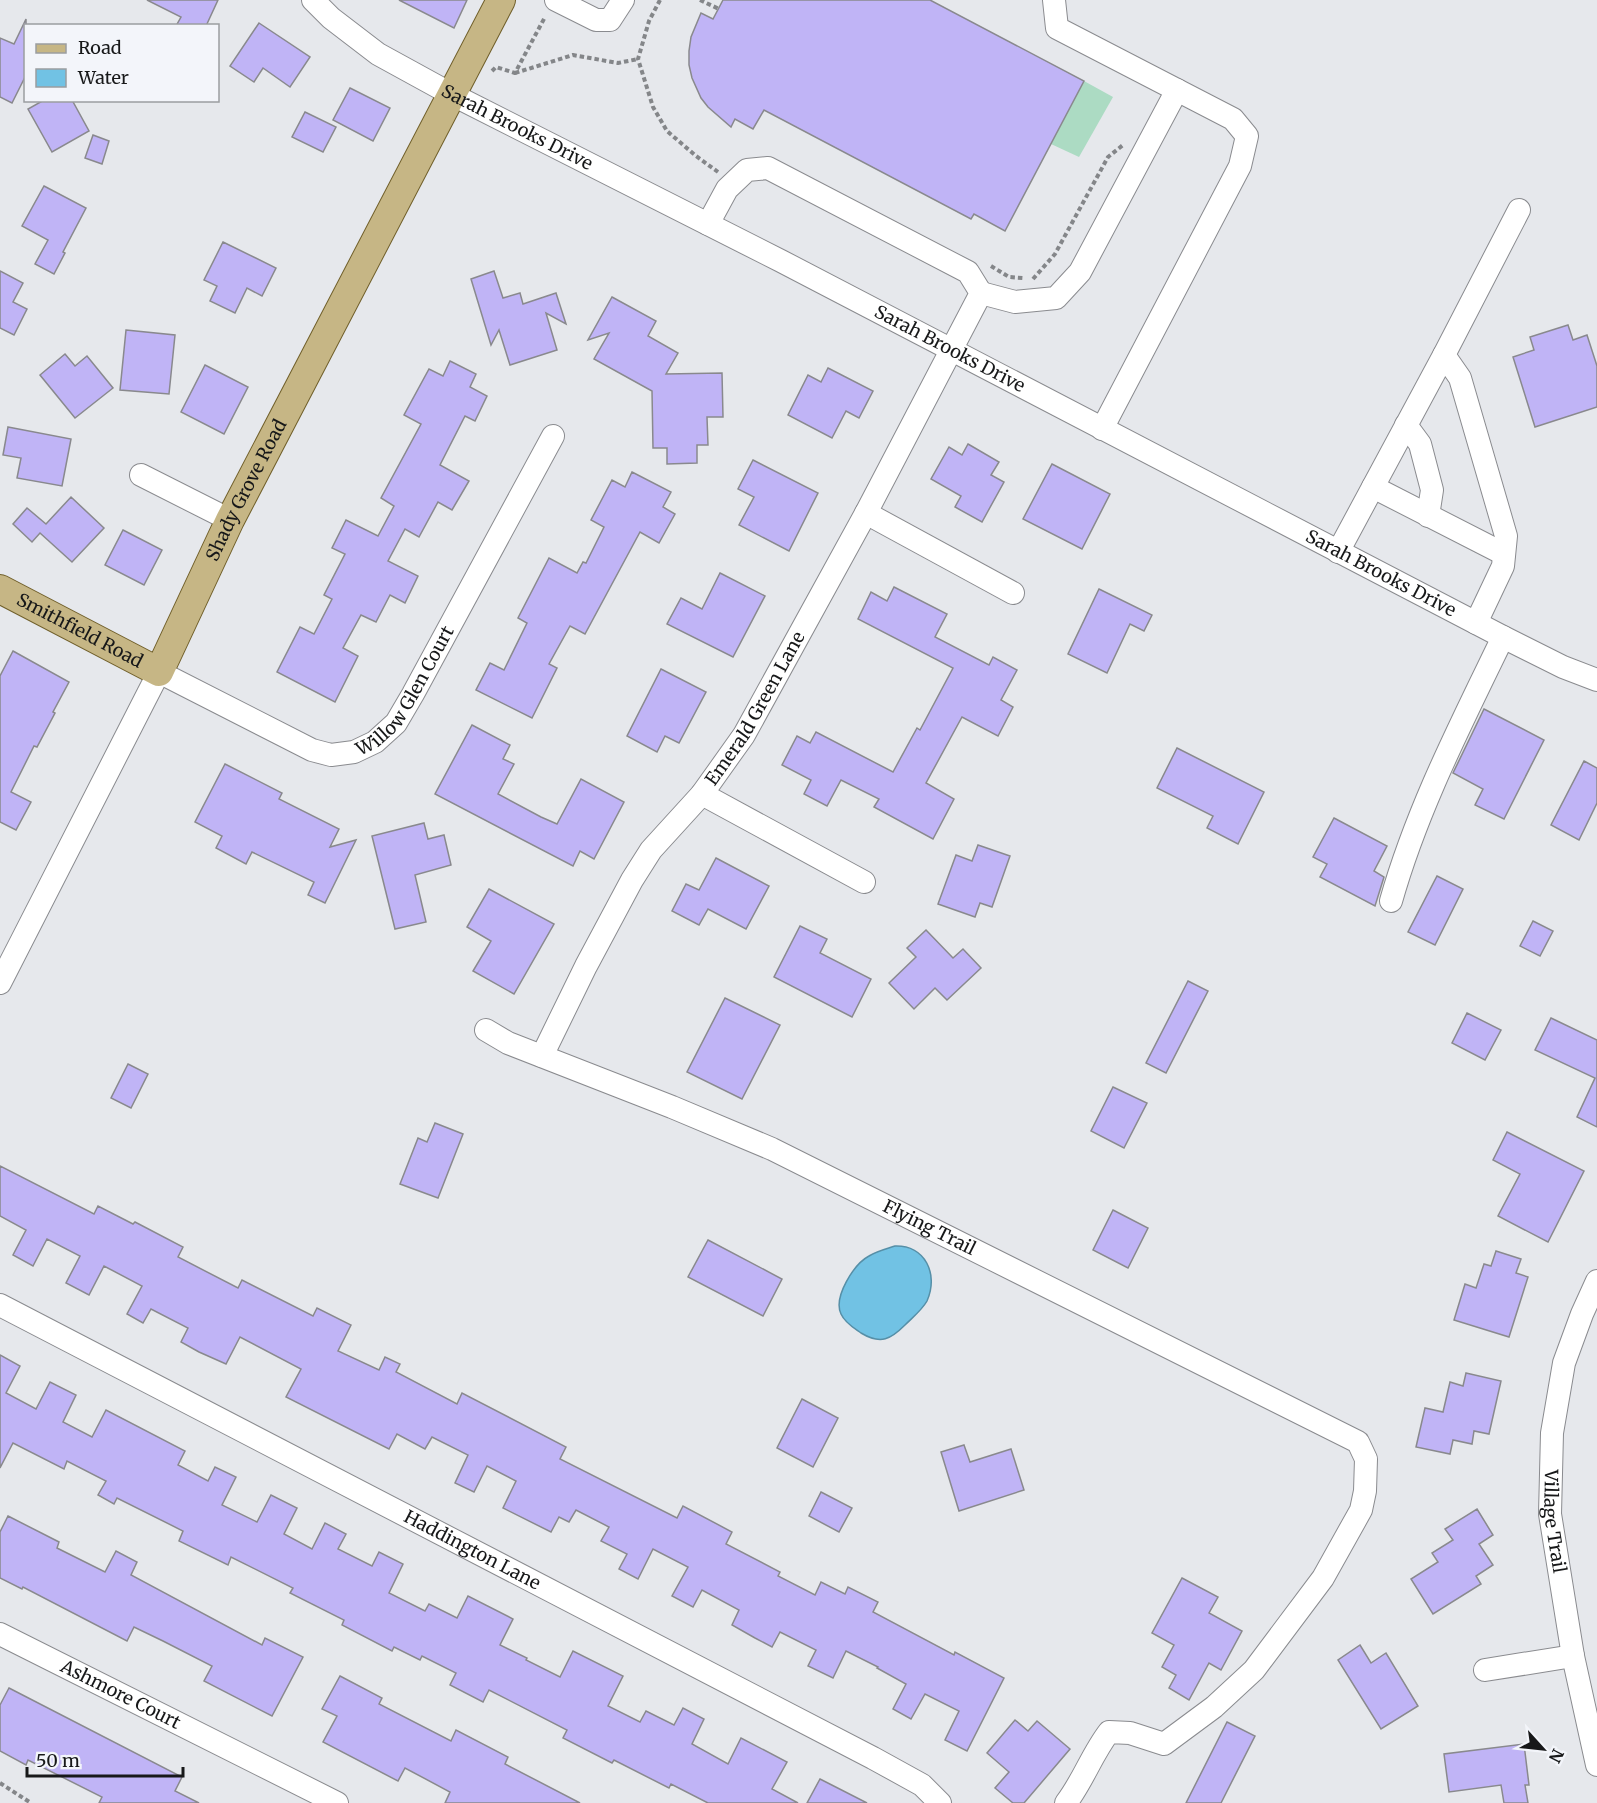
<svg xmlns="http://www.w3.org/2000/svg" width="1597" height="1803" font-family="Merriweather,serif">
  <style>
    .green { fill: #acdbc3 }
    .water { fill: #71c2e4; stroke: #568fa7; stroke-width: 1.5 }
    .building { fill: #c0b4f6; stroke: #89898d; stroke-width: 1.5 }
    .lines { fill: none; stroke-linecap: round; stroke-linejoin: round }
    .minor-casing { stroke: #8a8b8f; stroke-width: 24 }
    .major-casing { stroke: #705f2a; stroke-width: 30 }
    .path { stroke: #848689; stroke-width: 4; stroke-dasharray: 4.5 3; stroke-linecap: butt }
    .minor { stroke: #fff; stroke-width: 22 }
    .major { stroke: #c6b685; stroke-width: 28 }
    .labels { text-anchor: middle; stroke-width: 5; stroke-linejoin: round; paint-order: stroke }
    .street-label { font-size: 18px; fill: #171819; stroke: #f3f5fa }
  </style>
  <rect width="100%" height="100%" fill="#e6e8ec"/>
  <!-- green -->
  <path class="green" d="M 1084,81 L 1113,97 L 1079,157 L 1051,144 Z"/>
  <!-- water -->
  <path class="water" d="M 895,1246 C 925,1245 939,1274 927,1301 C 922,1310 913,1317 905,1325 C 891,1339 881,1345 861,1333 C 854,1328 845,1323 841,1314 C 833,1297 854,1264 869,1256 C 877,1251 886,1249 895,1246 Z"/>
  <!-- building -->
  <g class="building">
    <path d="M 147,0 L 218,0 L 206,26 L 176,26 L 181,17 Z"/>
    <path d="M 399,0 L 467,0 L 454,28 Z"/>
    <path d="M 723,0 L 930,0 L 1084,81 L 1005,231 L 974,214 L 971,219 L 764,110 L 753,129 L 735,119 L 731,127 L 708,107 L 701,98 L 692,78 L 689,65 L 689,51 L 691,37 L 701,13 L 713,19 Z"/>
    <path d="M 26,19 L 26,75 L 12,103 L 0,97 L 0,38 L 14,44 Z"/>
    <path d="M 259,23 L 310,57 L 290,87 L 263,68 L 254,82 L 230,66 Z"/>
    <path d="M 350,88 L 390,108 L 373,141 L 333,120 Z"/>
    <path d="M 44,100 L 72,100 L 89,131 L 52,152 L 28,109 Z"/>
    <path d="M 305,112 L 336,127 L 323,152 L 292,137 Z"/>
    <path d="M 93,135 L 109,141 L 102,164 L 85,158 Z"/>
    <path d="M 44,186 L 86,208 L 63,252 L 65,253 L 54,274 L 35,264 L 48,240 L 22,226 Z"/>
    <path d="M 223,242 L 276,268 L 262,296 L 247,288 L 235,313 L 210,301 L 217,286 L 204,280 Z"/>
    <path d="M 0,271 L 23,283 L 13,302 L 27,309 L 14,335 L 0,328 Z"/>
    <path d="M 494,271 L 503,298 L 520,293 L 523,304 L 556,293 L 566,324 L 546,313 L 557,350 L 510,365 L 499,330 L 491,345 L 471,279 Z"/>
    <path d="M 612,297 L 656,321 L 648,336 L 678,353 L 666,374 L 722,373 L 723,417 L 707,417 L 708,445 L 697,445 L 697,463 L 667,464 L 667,448 L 653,448 L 652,391 L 594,359 L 609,333 L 588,340 Z"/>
    <path d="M 1568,325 L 1573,340 L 1587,335 L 1597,366 L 1597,407 L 1535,427 L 1513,357 L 1534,350 L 1530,337 Z"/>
    <path d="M 126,330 L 175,335 L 169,394 L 120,390 Z"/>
    <path d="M 65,354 L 75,366 L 87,356 L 113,388 L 75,418 L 40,375 Z"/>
    <path d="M 450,361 L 476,374 L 470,387 L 487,396 L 475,421 L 465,416 L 440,465 L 469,481 L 452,510 L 438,502 L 419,537 L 405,529 L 388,561 L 418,576 L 405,603 L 390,595 L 376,622 L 361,615 L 343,648 L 358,656 L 335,702 L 277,672 L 300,627 L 314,634 L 332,599 L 324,595 L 345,554 L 332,548 L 346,520 L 378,536 L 394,506 L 381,498 L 421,424 L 404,415 L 429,369 L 443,376 Z"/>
    <path d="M 205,365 L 248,387 L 224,434 L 181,412 Z"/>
    <path d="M 828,368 L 873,391 L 859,418 L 846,411 L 832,438 L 788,415 L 808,375 L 821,382 Z"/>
    <path d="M 8,427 L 71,439 L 62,486 L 17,478 L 21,458 L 3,455 Z"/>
    <path d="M 968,444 L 999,462 L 991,475 L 1004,482 L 982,522 L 955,507 L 961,496 L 931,479 L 949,447 L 962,455 Z"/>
    <path d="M 753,460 L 818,493 L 789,551 L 739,525 L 754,497 L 738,489 Z"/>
    <path d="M 1052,464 L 1110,494 L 1082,549 L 1023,519 Z"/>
    <path d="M 632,472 L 671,492 L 663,507 L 675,514 L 659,543 L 640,532 L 585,634 L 570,626 L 549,664 L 557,668 L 532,718 L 476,690 L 490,663 L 504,670 L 527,623 L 518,618 L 549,558 L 577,573 L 583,562 L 586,563 L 604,527 L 591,520 L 612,480 L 625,487 Z"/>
    <path d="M 71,497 L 104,528 L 72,562 L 40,533 L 32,542 L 13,524 L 27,508 L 46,524 Z"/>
    <path d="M 123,530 L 162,550 L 144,585 L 105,565 Z"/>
    <path d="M 720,573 L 765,596 L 733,657 L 667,624 L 681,598 L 702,609 Z"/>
    <path d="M 894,587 L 947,614 L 935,637 L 989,665 L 993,657 L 1017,670 L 1001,700 L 1013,707 L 998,736 L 962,717 L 926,783 L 954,799 L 933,839 L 874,807 L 879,799 L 841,780 L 827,806 L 804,794 L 811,780 L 782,765 L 797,736 L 810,743 L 816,732 L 893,772 L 917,728 L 920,730 L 953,668 L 858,619 L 871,592 L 887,601 Z"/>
    <path d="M 1099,589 L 1152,615 L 1144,631 L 1130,624 L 1107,673 L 1068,654 Z"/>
    <path d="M 13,651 L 69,682 L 53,712 L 55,713 L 37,747 L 34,746 L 11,792 L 31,802 L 16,830 L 0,822 L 0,676 Z"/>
    <path d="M 661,669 L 706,692 L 679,743 L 665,736 L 657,752 L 627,736 Z"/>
    <path d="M 1484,709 L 1544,740 L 1504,819 L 1475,805 L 1483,789 L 1453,773 Z"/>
    <path d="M 472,725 L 510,745 L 503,759 L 514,764 L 498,794 L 541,817 L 557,824 L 581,779 L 624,802 L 594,859 L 580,851 L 573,866 L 435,794 Z"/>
    <path d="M 1177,748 L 1264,792 L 1238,844 L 1207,828 L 1213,816 L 1157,788 Z"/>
    <path d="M 1584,761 L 1597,768 L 1597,803 L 1579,840 L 1551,825 Z"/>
    <path d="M 225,764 L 282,793 L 279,799 L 339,829 L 330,847 L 356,840 L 325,903 L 308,895 L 314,882 L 252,852 L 246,864 L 216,848 L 222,836 L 195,822 Z"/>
    <path d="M 1334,818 L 1387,846 L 1374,871 L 1384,877 L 1375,906 L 1320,877 L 1327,864 L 1313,857 Z"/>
    <path d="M 424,823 L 428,839 L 444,835 L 451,865 L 415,875 L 426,922 L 395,929 L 372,836 Z"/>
    <path d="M 978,845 L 1010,856 L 992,907 L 980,903 L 975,917 L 938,904 L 956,855 L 972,861 Z"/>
    <path d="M 716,858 L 769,886 L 746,929 L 708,909 L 699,925 L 672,911 L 686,884 L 699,890 Z"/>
    <path d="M 1437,876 L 1463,889 L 1435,945 L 1408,932 Z"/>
    <path d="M 489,889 L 554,924 L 514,994 L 473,971 L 491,941 L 467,927 Z"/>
    <path d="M 1533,921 L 1553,931 L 1540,956 L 1520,946 Z"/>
    <path d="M 800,926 L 827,939 L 820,953 L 871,979 L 852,1017 L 774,977 Z"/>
    <path d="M 926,930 L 953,958 L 963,949 L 981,968 L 947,1000 L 935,988 L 914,1009 L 889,983 L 916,957 L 907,948 Z"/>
    <path d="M 1188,981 L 1208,991 L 1166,1073 L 1146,1063 Z"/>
    <path d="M 725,998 L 780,1025 L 742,1099 L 687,1072 Z"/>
    <path d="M 1467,1013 L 1501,1030 L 1485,1060 L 1452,1043 Z"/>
    <path d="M 1551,1018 L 1597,1040 L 1597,1127 L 1577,1117 L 1595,1078 L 1535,1050 Z"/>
    <path d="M 128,1064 L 148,1074 L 131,1108 L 111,1098 Z"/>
    <path d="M 1113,1087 L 1147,1103 L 1124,1148 L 1091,1131 Z"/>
    <path d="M 435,1123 L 463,1134 L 438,1198 L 400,1184 L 418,1138 L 427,1142 Z"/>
    <path d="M 1507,1132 L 1584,1171 L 1548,1242 L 1498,1216 L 1520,1174 L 1493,1160 Z"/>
    <path d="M 0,1166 L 94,1214 L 98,1206 L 133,1224 L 135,1222 L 183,1247 L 178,1257 L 238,1288 L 242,1280 L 313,1316 L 317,1308 L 351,1325 L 338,1351 L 379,1370 L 385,1357 L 400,1364 L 396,1372 L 457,1404 L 462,1393 L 566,1447 L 560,1459 L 677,1518 L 683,1506 L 732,1532 L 726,1544 L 780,1572 L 778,1576 L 815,1595 L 821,1582 L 845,1594 L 848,1587 L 878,1602 L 873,1612 L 954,1655 L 955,1652 L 1004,1678 L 967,1751 L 945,1740 L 959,1711 L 925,1694 L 911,1719 L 893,1709 L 906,1684 L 877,1668 L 878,1667 L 846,1651 L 833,1678 L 808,1666 L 816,1650 L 780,1632 L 772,1647 L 755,1638 L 732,1625 L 739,1610 L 702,1590 L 693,1607 L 672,1596 L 688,1567 L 653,1549 L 638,1579 L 619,1569 L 627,1554 L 601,1541 L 609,1527 L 576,1510 L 569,1522 L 559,1517 L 551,1532 L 503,1508 L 516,1481 L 487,1466 L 474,1492 L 455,1483 L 468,1455 L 432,1437 L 425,1449 L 397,1434 L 389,1449 L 286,1397 L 301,1369 L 240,1337 L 226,1364 L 199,1352 L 181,1342 L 188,1328 L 151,1309 L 143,1323 L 127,1314 L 142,1286 L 104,1266 L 89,1295 L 66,1283 L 80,1256 L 47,1239 L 33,1266 L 13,1255 L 26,1230 L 0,1216 Z"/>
    <path d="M 1113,1210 L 1148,1228 L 1128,1268 L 1093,1250 Z"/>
    <path d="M 708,1240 L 782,1279 L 763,1316 L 688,1277 Z"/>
    <path d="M 1496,1251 L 1521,1259 L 1516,1273 L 1528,1277 L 1509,1337 L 1454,1320 L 1465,1284 L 1476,1288 L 1484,1264 L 1491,1266 Z"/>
    <path d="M 0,1355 L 20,1366 L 6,1393 L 36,1409 L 50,1382 L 76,1395 L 63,1422 L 92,1437 L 106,1410 L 185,1451 L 178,1465 L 208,1481 L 215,1467 L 236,1477 L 222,1505 L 257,1522 L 271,1495 L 297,1508 L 284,1534 L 312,1549 L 325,1523 L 346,1534 L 338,1549 L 372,1566 L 379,1552 L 403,1564 L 389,1593 L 425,1611 L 429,1604 L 457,1618 L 468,1596 L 513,1619 L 500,1645 L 527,1658 L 526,1660 L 560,1677 L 573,1651 L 623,1676 L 608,1706 L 640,1722 L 646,1711 L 674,1725 L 683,1708 L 704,1719 L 692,1744 L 728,1764 L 741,1738 L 787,1762 L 772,1789 L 798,1803 L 708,1803 L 671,1784 L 669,1788 L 614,1760 L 612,1763 L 563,1738 L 567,1730 L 489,1690 L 483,1702 L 450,1685 L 456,1673 L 422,1656 L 420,1660 L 394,1647 L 392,1651 L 342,1625 L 344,1620 L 290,1593 L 293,1588 L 231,1557 L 228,1565 L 179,1541 L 183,1531 L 117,1498 L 114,1504 L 98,1495 L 106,1481 L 67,1461 L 64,1469 L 13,1443 L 0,1468 Z"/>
    <path d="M 1466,1373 L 1501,1381 L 1489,1434 L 1474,1431 L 1472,1444 L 1453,1440 L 1450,1454 L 1416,1447 L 1425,1408 L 1443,1412 L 1450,1382 L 1463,1386 Z"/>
    <path d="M 802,1399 L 838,1418 L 813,1467 L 777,1448 Z"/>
    <path d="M 964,1445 L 970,1462 L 1011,1449 L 1024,1490 L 959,1511 L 941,1452 Z"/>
    <path d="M 821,1492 L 852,1508 L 839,1532 L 809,1516 Z"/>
    <path d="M 1477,1509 L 1493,1535 L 1479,1544 L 1493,1565 L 1476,1576 L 1481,1584 L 1433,1614 L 1411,1579 L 1438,1562 L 1432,1553 L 1453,1540 L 1445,1529 Z"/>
    <path d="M 8,1516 L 59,1542 L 57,1548 L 105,1572 L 116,1551 L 137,1562 L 131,1575 L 262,1645 L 265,1638 L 303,1657 L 272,1716 L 204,1681 L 212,1666 L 163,1641 L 134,1627 L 127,1641 L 23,1587 L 22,1589 L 0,1578 L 0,1532 Z"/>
    <path d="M 1182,1578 L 1218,1597 L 1209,1613 L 1242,1631 L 1221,1670 L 1209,1663 L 1189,1700 L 1169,1688 L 1176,1675 L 1162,1667 L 1174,1645 L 1152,1633 Z"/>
    <path d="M 1360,1645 L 1371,1663 L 1386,1653 L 1418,1706 L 1381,1729 L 1338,1660 Z"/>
    <path d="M 340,1676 L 382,1698 L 379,1704 L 451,1741 L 456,1730 L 508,1757 L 505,1764 L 580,1803 L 445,1803 L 450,1792 L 405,1768 L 398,1781 L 323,1742 L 337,1716 L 322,1709 Z"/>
    <path d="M 9,1688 L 182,1777 L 175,1791 L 199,1803 L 99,1803 L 102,1797 L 28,1760 L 26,1765 L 0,1751 L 0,1705 Z"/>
    <path d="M 1015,1720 L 1028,1731 L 1037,1721 L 1070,1749 L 1024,1803 L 1013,1803 L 995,1788 L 1009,1772 L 987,1753 Z"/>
    <path d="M 1227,1722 L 1255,1736 L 1221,1803 L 1186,1803 Z"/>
    <path d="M 1524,1744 L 1529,1785 L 1525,1785 L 1528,1803 L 1504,1803 L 1501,1785 L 1449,1792 L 1444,1754 Z"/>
    <path d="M 820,1779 L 867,1803 L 807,1803 Z"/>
  </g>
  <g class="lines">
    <defs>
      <g id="minor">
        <path id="s1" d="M 313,0 L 331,18 L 378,54 L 451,94 L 781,261 L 1503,637 L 1563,667 L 1597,680"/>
        <path d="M 556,0 L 596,20 L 610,20 L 623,0"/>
        <path d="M 1054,0 L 1057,28 L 1233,119 L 1247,136 L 1240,166 L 1102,429"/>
        <path d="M 981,293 L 1015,302 L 1056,298 L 1080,272 L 1177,90"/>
        <path d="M 1444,355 L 1519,210"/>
        <path d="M 1406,425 L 1420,444 L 1432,490 L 1428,516"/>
        <path d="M 141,475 L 230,520"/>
        <path d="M 1373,487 L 1504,554"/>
        <path d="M 866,513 L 1013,593"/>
        <path d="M 1338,552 L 1444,355 L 1460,378 L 1506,536 L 1503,566 L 1476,623"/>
        <path d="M 702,794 L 864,882"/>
        <path d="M 1391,901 C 1417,809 1461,724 1503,637"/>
        <path id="s2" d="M 0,983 L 159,672 L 312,750 L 331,755 L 354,752 L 375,742 L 396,723 L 413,694 L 553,436"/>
        <path id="s3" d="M 486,1030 L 508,1043 L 672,1107 L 772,1149 L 1358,1442 L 1366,1459 L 1365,1491 L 1361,1510 L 1323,1578 L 1254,1670 L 1214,1707 L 1164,1744 L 1130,1733 L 1109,1732 C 1092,1754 1083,1781 1066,1803"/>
        <path id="s4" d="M 542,1056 L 586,966 L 632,880 L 651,850 L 702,794 L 744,735 L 866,513 L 981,293 L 968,272 L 768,168 L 747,170 L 727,189 L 708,224"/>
        <path id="s5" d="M 1597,1281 L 1582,1314 L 1564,1363 L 1552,1433 L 1550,1514 L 1573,1656 L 1597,1765"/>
        <path id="s6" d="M 0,1305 L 873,1758 L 922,1785 L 940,1803"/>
        <path id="s7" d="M 0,1634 L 337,1803"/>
        <path d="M 1485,1670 L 1573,1656"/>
      </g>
      <g id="major">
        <path id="s8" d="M 0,589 L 159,672 L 230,520 L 501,0"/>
      </g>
    </defs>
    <!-- minor casing -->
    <use href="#minor" class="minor-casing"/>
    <!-- major casing -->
    <use href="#major" class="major-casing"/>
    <!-- path -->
    <g class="path">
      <path d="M 660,0 L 649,21 L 638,59 L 653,107 L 667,131 L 696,156 L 718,172"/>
      <path d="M 700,0 L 719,9"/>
      <path d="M 492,71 L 496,67 L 515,73 L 545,17"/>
      <path d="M 515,73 L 573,55 L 618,63 L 638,59"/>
      <path d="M 991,266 L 1009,277 L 1023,278"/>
      <path d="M 1033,279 L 1055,254 L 1108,157 L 1123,145"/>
      <path d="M 0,1783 L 31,1803"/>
    </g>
    <!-- minor -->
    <use href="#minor" class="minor"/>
    <!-- major -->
    <use href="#major" class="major"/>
  </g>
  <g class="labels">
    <!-- street labels -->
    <g class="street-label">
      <text dy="6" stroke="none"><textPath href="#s1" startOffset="242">Sarah Brooks Drive</textPath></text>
      <text dy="6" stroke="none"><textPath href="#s1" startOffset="728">Sarah Brooks Drive</textPath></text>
      <text dy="6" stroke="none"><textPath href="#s8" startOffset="381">Shady Grove Road</textPath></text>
      <text dy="6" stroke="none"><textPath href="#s1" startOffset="1214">Sarah Brooks Drive</textPath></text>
      <text dy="6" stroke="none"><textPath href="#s8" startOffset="90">Smithfield Road</textPath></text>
      <text dy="6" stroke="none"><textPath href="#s2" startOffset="646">Willow Glen Court</textPath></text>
      <text dy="6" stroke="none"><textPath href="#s4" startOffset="410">Emerald Green Lane</textPath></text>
      <text dy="6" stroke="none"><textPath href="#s3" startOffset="486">Flying Trail</textPath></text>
      <text dy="6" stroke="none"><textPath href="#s5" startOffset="248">Village Trail</textPath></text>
      <text dy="6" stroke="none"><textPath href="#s6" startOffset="532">Haddington Lane</textPath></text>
      <text dy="6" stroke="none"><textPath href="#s7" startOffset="135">Ashmore Court</textPath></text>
    </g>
  </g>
  <!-- legend -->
  <rect x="24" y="24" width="195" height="78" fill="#f3f5fa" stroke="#9b9da0" stroke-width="1.5"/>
  <rect x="36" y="44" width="30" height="9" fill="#c6b685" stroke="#9b9da0" stroke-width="1.5"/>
  <text x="78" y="54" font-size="18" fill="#171819">Road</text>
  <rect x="36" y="69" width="30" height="18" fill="#71c2e4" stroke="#9b9da0" stroke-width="1.5"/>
  <text x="78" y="84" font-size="18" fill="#171819">Water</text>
  <!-- north arrow -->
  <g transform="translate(1543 1749) rotate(117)" stroke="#f3f5fa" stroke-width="4.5" paint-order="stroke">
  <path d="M0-4.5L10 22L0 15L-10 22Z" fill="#171819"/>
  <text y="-9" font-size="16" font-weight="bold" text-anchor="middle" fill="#171819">N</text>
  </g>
  <!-- scale -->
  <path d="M27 1767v9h156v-9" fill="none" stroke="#171819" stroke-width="3"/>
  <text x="36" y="1767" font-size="18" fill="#171819" stroke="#f3f5fa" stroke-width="4.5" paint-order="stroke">50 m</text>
</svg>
